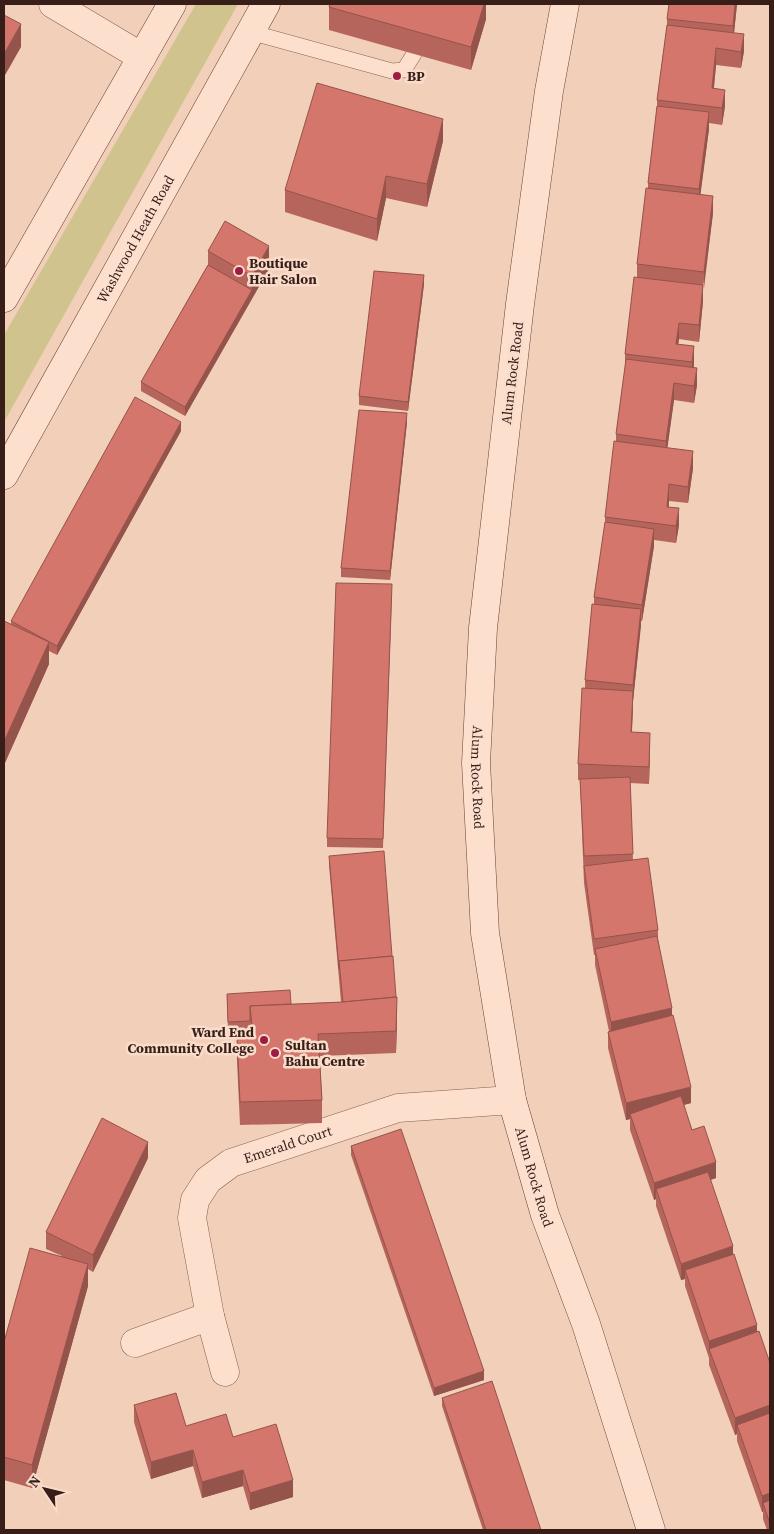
<svg xmlns="http://www.w3.org/2000/svg" width="774" height="1534" font-family="'Source Serif 4',serif">
  <style>
    .green { fill: #d0c38d }
    .lines { fill: none; stroke-linecap: round; stroke-linejoin: round }
    .lane-casing { stroke: #895f52; stroke-width: 16 }
    .street-casing { stroke: #895f52; stroke-width: 29 }
    .secondary-casing { stroke: #6b4036; stroke-width: 29 }
    .lane { stroke: #fcdfcd; stroke-width: 15 }
    .street { stroke: #fcdfcd; stroke-width: 28 }
    .secondary { stroke: #fcdfcd; stroke-width: 28 }
    .wall { fill: #b6655c }
    .shaded-wall { fill: #94534b }
    .building { fill: #d4766b; stroke: #94534b }
    .poi-dot { fill: #9e1d45; stroke: #f9dcc9; stroke-width: 2 }
    .labels { text-anchor: middle; stroke-width: 5; stroke-linejoin: round; paint-order: stroke }
    .poi-label { font-size: 14px; font-weight: bold; fill: #371e19; stroke: #f9dcc9; text-anchor: start }
    .street-label { font-size: 14px; fill: #371e19; stroke: #f9dcc9 }
  </style>
  <rect width="100%" height="100%" fill="#f2cfb9"/>
  <!-- green -->
  <path class="green" d="M 196,4 L 238,4 L 4,422 L 4,335 Z"/>
  <g class="lines">
    <defs>
      <path id="lane" d="M 250,32 L 392,71 L 404,70 L 414,54"/>
      <g id="street">
        <path d="M 53,4 L 142,57"/>
        <path d="M 135,1343 L 210,1316"/>
        <path id="s1" d="M 225,1372 L 210,1316 L 192,1218 L 195,1200 L 208,1180 L 231,1163 L 398,1108 L 512,1100"/>
      </g>
      <g id="secondary">
        <path id="s2" d="M 565,4 L 549,91 L 520,304 L 483,628 L 476,763 L 485,933 L 512,1100 L 545,1215 L 586,1324 L 651,1530"/>
        <path d="M 4,298 L 172,4"/>
        <path id="s3" d="M 4,475 L 266,4"/>
      </g>
    </defs>
    <!-- lane casing -->
    <use href="#lane" class="lane-casing"/>
    <!-- street casing -->
    <use href="#street" class="street-casing"/>
    <!-- secondary casing -->
    <use href="#secondary" class="secondary-casing"/>
    <!-- lane -->
    <use href="#lane" class="lane"/>
    <!-- street -->
    <use href="#street" class="street"/>
    <!-- secondary -->
    <use href="#secondary" class="secondary"/>
  </g>
  <!-- wall -->
  <g class="wall">
    <path d="M 486,4 L 486,19 L 471,70 L 329,30 L 329,7 Z"/>
    <path d="M 737,4 L 734,33 L 744,51 L 741,68 L 716,65 L 714,88 L 725,106 L 722,125 L 709,123 L 709,129 L 700,195 L 713,213 L 703,288 L 703,301 L 699,342 L 679,339 L 678,344 L 694,363 L 694,367 L 697,385 L 694,403 L 674,400 L 667,448 L 693,468 L 688,503 L 669,501 L 669,507 L 679,525 L 676,543 L 654,540 L 654,546 L 642,621 L 641,621 L 633,701 L 632,732 L 650,750 L 649,784 L 630,783 L 633,860 L 658,930 L 658,939 L 672,1015 L 691,1103 L 684,1105 L 692,1130 L 716,1178 L 710,1180 L 757,1331 L 770,1363 L 770,1530 L 767,1530 L 763,1519 L 763,1512 L 762,1512 L 737,1441 L 737,1434 L 735,1435 L 709,1365 L 709,1358 L 685,1286 L 685,1279 L 681,1280 L 656,1206 L 656,1199 L 654,1200 L 630,1130 L 630,1119 L 626,1120 L 608,1048 L 608,1032 L 609,1031 L 595,965 L 595,955 L 594,955 L 584,883 L 580,780 L 578,780 L 578,764 L 585,688 L 585,680 L 594,604 L 594,597 L 605,526 L 605,517 L 616,441 L 616,434 L 625,369 L 625,354 L 637,277 L 637,264 L 648,189 L 648,183 L 657,107 L 657,100 L 667,25 L 667,19 Z"/>
    <path d="M 443,141 L 427,207 L 386,198 L 377,241 L 285,212 L 285,190 Z"/>
    <path d="M 208,251 L 269,269 L 185,416 L 141,391 L 141,382 L 208,265 Z"/>
    <path d="M 424,284 L 408,411 L 359,405 L 359,396 Z"/>
    <path d="M 407,422 L 390,580 L 341,577 L 341,568 Z"/>
    <path d="M 181,431 L 57,655 L 49,651 L 49,664 L 4,765 L 4,621 L 11,625 L 11,621 Z"/>
    <path d="M 392,593 L 383,848 L 327,847 L 327,838 Z"/>
    <path d="M 329,856 L 397,1020 L 396,1053 L 320,1056 L 322,1100 L 322,1123 L 240,1125 L 237,1061 L 237,1038 L 251,1035 L 250,1029 L 228,1031 L 227,994 L 291,1004 L 341,1002 L 329,865 Z"/>
    <path d="M 351,1146 L 484,1380 L 434,1396 L 351,1155 Z"/>
    <path d="M 148,1158 L 93,1272 L 88,1269 L 88,1286 L 32,1488 L 4,1480 L 4,1342 L 62,1256 L 46,1249 L 46,1232 Z"/>
    <path d="M 442,1398 L 541,1530 L 483,1530 L 442,1406 Z"/>
    <path d="M 134,1405 L 186,1426 L 233,1437 L 293,1497 L 250,1510 L 243,1486 L 202,1498 L 193,1466 L 151,1479 L 134,1422 Z"/>
  </g>
  <!-- shaded-wall -->
  <g class="shaded-wall">
    <path d="M 484,4 L 486,4 L 486,19 L 471,70 L 471,47 Z"/>
    <path d="M 735,4 L 737,4 L 733,43 L 733,26 Z"/>
    <path d="M 21,24 L 21,47 L 4,77 L 4,54 Z"/>
    <path d="M 744,34 L 744,51 L 741,68 L 741,52 Z"/>
    <path d="M 716,48 L 716,65 L 712,105 L 712,88 Z"/>
    <path d="M 725,90 L 725,106 L 722,125 L 722,108 Z"/>
    <path d="M 709,112 L 709,129 L 699,206 L 699,189 Z"/>
    <path d="M 443,119 L 443,141 L 427,207 L 427,184 Z"/>
    <path d="M 386,176 L 386,198 L 377,241 L 377,219 Z"/>
    <path d="M 713,196 L 713,213 L 704,288 L 704,272 Z"/>
    <path d="M 269,246 L 269,269 L 185,416 L 185,407 L 252,290 L 252,276 Z"/>
    <path d="M 424,275 L 424,284 L 408,411 L 408,402 Z"/>
    <path d="M 703,285 L 703,301 L 699,342 L 699,325 Z"/>
    <path d="M 679,323 L 679,339 L 676,360 L 676,344 Z"/>
    <path d="M 694,346 L 694,363 L 692,378 L 692,362 Z"/>
    <path d="M 697,368 L 697,385 L 694,403 L 694,386 Z"/>
    <path d="M 674,383 L 674,400 L 666,458 L 666,441 Z"/>
    <path d="M 407,413 L 407,422 L 390,580 L 390,571 Z"/>
    <path d="M 181,422 L 181,431 L 57,655 L 57,646 Z"/>
    <path d="M 693,451 L 693,468 L 688,503 L 688,487 Z"/>
    <path d="M 669,484 L 669,501 L 667,524 L 667,507 Z"/>
    <path d="M 679,508 L 679,525 L 676,543 L 676,526 Z"/>
    <path d="M 654,529 L 654,546 L 642,621 L 642,605 Z"/>
    <path d="M 641,609 L 641,626 L 633,701 L 633,685 Z"/>
    <path d="M 49,642 L 49,664 L 4,765 L 4,742 Z"/>
    <path d="M 633,691 L 633,707 L 631,749 L 631,732 Z"/>
    <path d="M 650,733 L 650,750 L 649,784 L 649,767 Z"/>
    <path d="M 397,997 L 397,1020 L 396,1053 L 396,1031 Z"/>
    <path d="M 672,1008 L 672,1025 L 611,1038 L 611,1022 Z"/>
    <path d="M 691,1087 L 691,1103 L 631,1118 L 630,1114 L 630,1119 L 626,1120 L 626,1103 Z"/>
    <path d="M 148,1142 L 148,1158 L 93,1272 L 93,1255 Z"/>
    <path d="M 716,1162 L 716,1178 L 659,1198 L 656,1189 L 656,1199 L 654,1200 L 654,1183 Z"/>
    <path d="M 733,1246 L 733,1263 L 685,1270 L 685,1279 L 681,1280 L 681,1264 Z"/>
    <path d="M 88,1264 L 88,1286 L 32,1488 L 32,1465 Z"/>
    <path d="M 757,1325 L 757,1341 L 709,1349 L 709,1358 L 709,1341 Z"/>
    <path d="M 484,1371 L 484,1380 L 434,1396 L 434,1388 Z"/>
    <path d="M 770,1405 L 770,1422 L 737,1425 L 737,1434 L 735,1435 L 735,1418 Z"/>
    <path d="M 193,1450 L 193,1466 L 151,1479 L 151,1462 Z"/>
    <path d="M 243,1470 L 243,1486 L 202,1498 L 202,1482 Z"/>
    <path d="M 293,1480 L 293,1497 L 250,1510 L 250,1493 Z"/>
    <path d="M 770,1493 L 770,1509 L 763,1503 L 763,1512 L 762,1512 L 762,1496 Z"/>
  </g>
  <!-- building -->
  <g class="building">
    <path d="M 330,4 L 484,4 L 471,47 L 329,7 Z"/>
    <path d="M 669,4 L 735,4 L 733,26 L 667,19 Z"/>
    <path d="M 4,15 L 21,24 L 4,54 Z"/>
    <path d="M 667,25 L 744,34 L 741,52 L 716,48 L 712,88 L 725,90 L 722,108 L 657,100 Z"/>
    <path d="M 317,83 L 443,119 L 427,184 L 386,176 L 377,219 L 285,190 Z"/>
    <path d="M 657,106 L 709,112 L 699,189 L 648,183 Z"/>
    <path d="M 646,188 L 713,196 L 704,272 L 637,264 Z"/>
    <path d="M 225,221 L 269,246 L 252,276 L 208,251 Z"/>
    <path d="M 208,265 L 252,290 L 185,407 L 141,382 Z"/>
    <path d="M 374,271 L 424,275 L 408,402 L 359,396 Z"/>
    <path d="M 634,277 L 703,285 L 699,325 L 679,323 L 676,344 L 694,346 L 692,362 L 625,354 Z"/>
    <path d="M 626,359 L 697,368 L 694,386 L 674,383 L 666,441 L 616,434 Z"/>
    <path d="M 135,397 L 181,422 L 57,646 L 11,621 Z"/>
    <path d="M 359,410 L 407,413 L 390,571 L 341,568 Z"/>
    <path d="M 614,441 L 693,451 L 688,487 L 669,484 L 667,507 L 679,508 L 676,526 L 605,517 Z"/>
    <path d="M 605,522 L 654,529 L 642,605 L 594,597 Z"/>
    <path d="M 336,583 L 392,584 L 383,839 L 327,838 Z"/>
    <path d="M 592,604 L 641,609 L 633,685 L 585,680 Z"/>
    <path d="M 4,621 L 49,642 L 4,742 Z"/>
    <path d="M 582,688 L 633,691 L 631,732 L 650,733 L 649,767 L 578,764 Z"/>
    <path d="M 630,777 L 633,854 L 584,856 L 580,779 Z"/>
    <path d="M 384,851 L 392,956 L 339,961 L 339,969 L 329,856 Z"/>
    <path d="M 648,858 L 658,930 L 594,939 L 584,866 Z"/>
    <path d="M 657,936 L 672,1008 L 611,1022 L 595,949 Z"/>
    <path d="M 393,956 L 396,997 L 343,1002 L 339,961 Z"/>
    <path d="M 290,990 L 291,1004 L 250,1006 L 250,1021 L 228,1022 L 227,994 Z"/>
    <path d="M 397,997 L 396,1031 L 318,1034 L 322,1100 L 240,1102 L 237,1038 L 253,1035 L 250,1006 L 343,1002 Z"/>
    <path d="M 673,1015 L 691,1087 L 626,1103 L 608,1032 Z"/>
    <path d="M 681,1096 L 692,1130 L 704,1126 L 716,1162 L 654,1183 L 630,1114 Z"/>
    <path d="M 102,1118 L 148,1142 L 93,1255 L 46,1232 Z"/>
    <path d="M 401,1129 L 484,1371 L 434,1388 L 351,1146 Z"/>
    <path d="M 708,1172 L 733,1246 L 681,1264 L 656,1189 Z"/>
    <path d="M 30,1248 L 88,1264 L 32,1465 L 4,1457 L 4,1342 Z"/>
    <path d="M 734,1254 L 757,1325 L 709,1341 L 685,1270 Z"/>
    <path d="M 759,1331 L 770,1363 L 770,1405 L 735,1418 L 709,1349 Z"/>
    <path d="M 492,1381 L 541,1530 L 486,1530 L 442,1398 Z"/>
    <path d="M 176,1393 L 186,1426 L 226,1414 L 233,1437 L 276,1424 L 293,1480 L 250,1493 L 243,1470 L 202,1482 L 193,1450 L 151,1462 L 134,1405 Z"/>
    <path d="M 770,1413 L 770,1493 L 762,1496 L 737,1425 Z"/>
    <path d="M 770,1500 L 770,1524 L 763,1503 Z"/>
  </g>
  <!-- markers -->
  <g class="poi-dot">
    <circle cx="397" cy="76" r="5"/>
    <circle cx="239" cy="271" r="5"/>
    <circle cx="264" cy="1040" r="5"/>
    <circle cx="275" cy="1053" r="5"/>
  </g>
  <g class="labels">
    <!-- poi labels -->
    <g class="poi-label">
      <text x="407" y="81">BP</text>
      <text x="249" y="268">Boutique<tspan x="249" dy="16">Hair Salon</tspan></text>
      <text x="254" y="1037" text-anchor="end">Ward End<tspan x="254" dy="16">Community College</tspan></text>
      <text x="285" y="1050">Sultan<tspan x="285" dy="16">Bahu Centre</tspan></text>
    </g>
    <!-- street labels -->
    <g class="street-label">
      <text dy="5" stroke="none"><textPath href="#s3" startOffset="270">Washwood Heath Road</textPath></text>
      <text transform="translate(512 373) rotate(-83)" y="5">Alum Rock Road</text>
      <text dy="5" stroke="none"><textPath href="#s2" startOffset="779">Alum Rock Road</textPath></text>
      <text dy="5" stroke="none"><textPath href="#s1" startOffset="288">Emerald Court</textPath></text>
      <text dy="5" stroke="none"><textPath href="#s2" startOffset="1184">Alum Rock Road</textPath></text>
    </g>
  </g>
  <!-- border -->
  <rect width="774" height="1534" fill="none" stroke="#371e19" stroke-width="10"/>
  <!-- north arrow -->
  <g transform="translate(45 1489) rotate(305)" stroke="#f9dcc9" stroke-width="4" paint-order="stroke">
  <path d="M0-4L9 19L0 12L-9 19Z" fill="#371e19"/>
  <text y="-8" font-size="14" font-weight="bold" text-anchor="middle" fill="#371e19">N</text>
  </g>
</svg>
